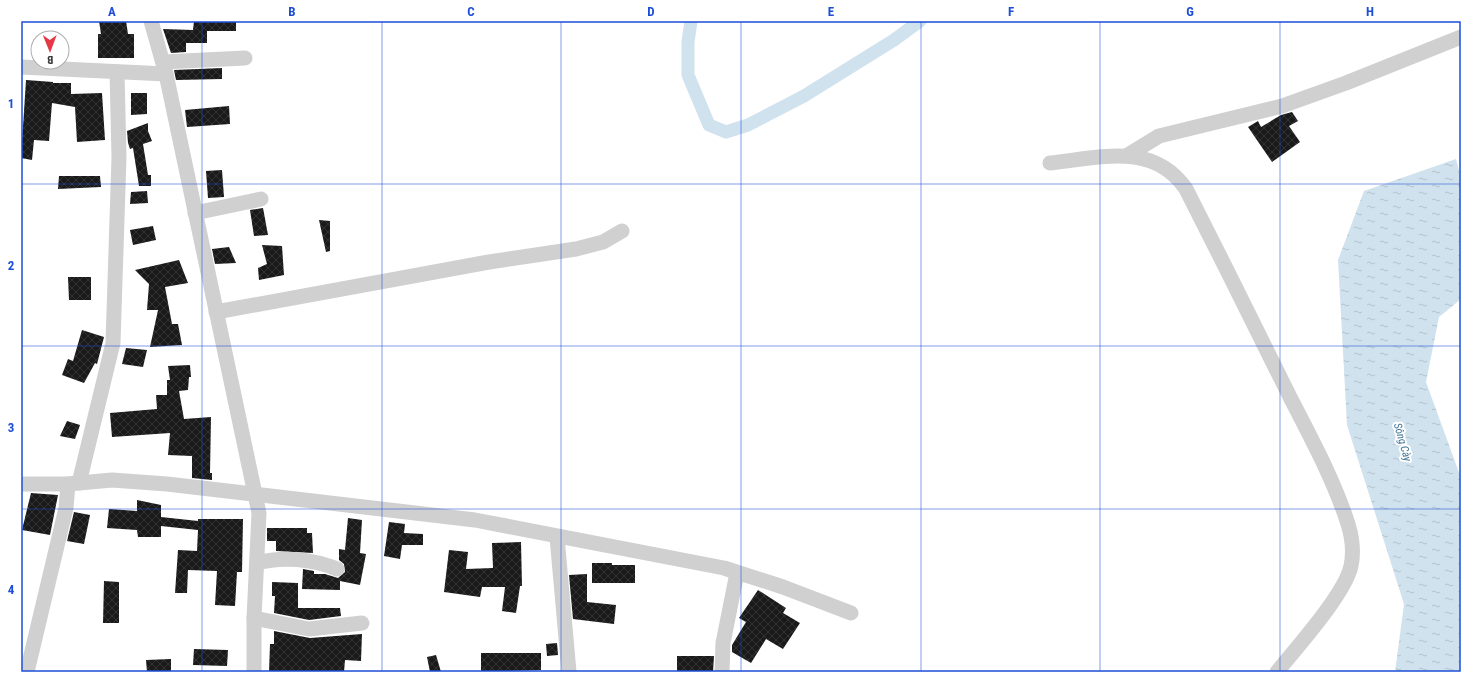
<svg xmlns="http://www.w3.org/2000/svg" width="1482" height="693" font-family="'Roboto Condensed',sans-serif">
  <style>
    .water { fill: url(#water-ripples) }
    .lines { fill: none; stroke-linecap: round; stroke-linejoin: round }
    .canal { stroke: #cfe2ee; stroke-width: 13 }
    .building { fill: url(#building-cross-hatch) }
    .street { stroke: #d0d0d0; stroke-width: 15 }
    .grid { fill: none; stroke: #1d4ed8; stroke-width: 1; stroke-opacity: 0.55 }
    .labels { text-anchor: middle; stroke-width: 4; stroke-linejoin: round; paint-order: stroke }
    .water-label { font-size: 11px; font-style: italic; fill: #3f7597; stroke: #fff }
    .neatline { fill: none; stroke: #1d4ed8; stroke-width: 1.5 }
    .grid-label { font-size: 13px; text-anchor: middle; font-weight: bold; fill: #1d4ed8 }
  </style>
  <defs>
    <pattern id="water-ripples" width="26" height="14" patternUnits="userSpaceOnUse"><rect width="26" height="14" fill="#cfe2ee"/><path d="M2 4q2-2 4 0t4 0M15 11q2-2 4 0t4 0" fill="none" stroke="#b2c2cd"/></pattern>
    <pattern id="building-cross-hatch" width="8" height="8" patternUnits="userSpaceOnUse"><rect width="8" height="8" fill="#1a1a1a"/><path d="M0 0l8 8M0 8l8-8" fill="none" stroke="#333"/></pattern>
  </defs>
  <rect width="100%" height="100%" fill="#fff"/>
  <!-- water -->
  <path class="water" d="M 1456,159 L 1461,179 L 1461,299 L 1439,317 L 1426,382 L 1461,478 L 1461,672 L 1395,672 L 1404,604 L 1347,425 L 1338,260 L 1364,191 Z"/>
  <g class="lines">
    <!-- canal -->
    <path class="canal" d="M 691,21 L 688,42 L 688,75 L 709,125 L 726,132 L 748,125 L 804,96 L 894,40 L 920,21"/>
  </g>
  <!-- building -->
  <g class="building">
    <path d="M 99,21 L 126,21 L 128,34 L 134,34 L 134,58 L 98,58 L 98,34 L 101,34 Z"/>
    <path d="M 194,21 L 236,21 L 236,31 L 207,31 L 207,43 L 186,43 L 186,52 L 171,53 L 163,29 L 193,30 Z"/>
    <path d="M 222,68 L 222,79 L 176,80 L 174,70 Z"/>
    <path d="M 26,80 L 53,82 L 53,83 L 71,83 L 71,94 L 102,93 L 105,140 L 77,142 L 75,107 L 52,103 L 49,141 L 34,140 L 32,160 L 21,158 Z"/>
    <path d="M 131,93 L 147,93 L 147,114 L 131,115 Z"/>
    <path d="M 229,106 L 230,124 L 187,127 L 185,110 Z"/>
    <path d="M 1292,112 L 1298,121 L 1289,126 L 1300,142 L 1272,162 L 1248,127 L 1258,121 L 1261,127 L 1281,115 Z"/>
    <path d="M 148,123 L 148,131 L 152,141 L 143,144 L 148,175 L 151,175 L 151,186 L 139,186 L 133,148 L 130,149 L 128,143 L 127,131 Z"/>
    <path d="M 222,170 L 224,197 L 208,198 L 206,171 Z"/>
    <path d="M 59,176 L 100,176 L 101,187 L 58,189 Z"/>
    <path d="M 147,191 L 148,203 L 130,204 L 131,192 Z"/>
    <path d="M 263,208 L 268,235 L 254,236 L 250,210 Z"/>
    <path d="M 319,220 L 330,221 L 330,251 L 326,252 Z"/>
    <path d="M 153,226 L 156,240 L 133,245 L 130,230 Z"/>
    <path d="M 262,245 L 282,246 L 284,275 L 259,280 L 258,268 L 267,264 Z"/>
    <path d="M 229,247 L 236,263 L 215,264 L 212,249 Z"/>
    <path d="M 179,260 L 188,283 L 165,287 L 172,324 L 178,324 L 182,345 L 150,347 L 158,310 L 147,310 L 149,284 L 135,270 Z"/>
    <path d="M 68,277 L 91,277 L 91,300 L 69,300 Z"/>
    <path d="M 82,330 L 104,337 L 97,364 L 95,363 L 84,383 L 62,375 L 68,359 L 73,361 Z"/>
    <path d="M 126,348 L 147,350 L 143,367 L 122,364 Z"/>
    <path d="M 190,365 L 191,377 L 189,377 L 188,390 L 179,391 L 184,419 L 211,417 L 210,473 L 212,473 L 212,480 L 192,478 L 192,456 L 168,455 L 170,433 L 112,437 L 110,413 L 157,409 L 156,395 L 167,395 L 167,380 L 170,380 L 168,366 Z"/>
    <path d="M 67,421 L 80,425 L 75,439 L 60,436 Z"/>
    <path d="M 31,493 L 58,495 L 50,535 L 22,530 Z"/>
    <path d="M 137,500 L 161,505 L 161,517 L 198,521 L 198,519 L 243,519 L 242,572 L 237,572 L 235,606 L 215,605 L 217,571 L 188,570 L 187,593 L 175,593 L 178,550 L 197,551 L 198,530 L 161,526 L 161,537 L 138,537 L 137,530 L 107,528 L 109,509 L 137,511 Z"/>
    <path d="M 74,512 L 90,515 L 84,544 L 67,541 Z"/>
    <path d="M 348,518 L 362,520 L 360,553 L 366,554 L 360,585 L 340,581 L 340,590 L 302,589 L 303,569 L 314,571 L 314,574 L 325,574 L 338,578 L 345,572 L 344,564 L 339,560 L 339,549 L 345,550 Z"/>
    <path d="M 389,522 L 405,524 L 404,533 L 423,534 L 423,545 L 402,545 L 400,559 L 384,556 Z"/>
    <path d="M 267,528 L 307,528 L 307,533 L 312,533 L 313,553 L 276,551 L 276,541 L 267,541 Z"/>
    <path d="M 521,542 L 522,586 L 520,586 L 516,613 L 502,611 L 505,587 L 482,587 L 480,597 L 444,592 L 449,550 L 468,552 L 466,569 L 493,568 L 492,543 Z"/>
    <path d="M 592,563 L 612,563 L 612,565 L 635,565 L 635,583 L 592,583 Z"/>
    <path d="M 587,574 L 587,602 L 616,605 L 614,624 L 573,619 L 569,575 Z"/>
    <path d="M 104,581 L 119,582 L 119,623 L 103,623 Z"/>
    <path d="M 272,582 L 298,583 L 298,608 L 340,608 L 341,616 L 309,620 L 274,613 L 275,596 L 272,596 Z"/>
    <path d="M 758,590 L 786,608 L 783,613 L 800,623 L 783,649 L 766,639 L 751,663 L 732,652 L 732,645 L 746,622 L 739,618 Z"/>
    <path d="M 274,631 L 310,638 L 362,634 L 361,661 L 345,660 L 344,672 L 269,672 L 270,644 L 274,644 Z"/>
    <path d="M 557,643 L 558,655 L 547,656 L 546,644 Z"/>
    <path d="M 194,649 L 228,650 L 227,666 L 193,665 Z"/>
    <path d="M 481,653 L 541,653 L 541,670 L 481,672 Z"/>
    <path d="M 436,655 L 441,672 L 430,672 L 427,657 Z"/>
    <path d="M 677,656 L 714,656 L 713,672 L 677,672 Z"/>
    <path d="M 171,659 L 171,672 L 147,672 L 146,660 Z"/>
  </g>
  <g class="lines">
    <!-- street -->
    <g class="street">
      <path d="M 151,21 L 166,74 L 259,513 L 254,618 L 254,672"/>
      <path d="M 163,62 L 245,58"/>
      <path d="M 21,67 L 166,74"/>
      <path d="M 1128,155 L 1159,136 L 1282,106 L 1346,83 L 1461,37"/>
      <path d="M 1050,163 C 1099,158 1153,141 1186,189 C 1221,258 1256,328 1290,397 C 1311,438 1334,480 1348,524 C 1352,537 1354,552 1351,566 C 1345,594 1297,647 1277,672"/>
      <path d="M 195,213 L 261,199"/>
      <path d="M 216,312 L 489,262 L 576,249 L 603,242 L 622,231"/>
      <path d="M 79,483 L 113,343 L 119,157 L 117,72"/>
      <path d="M 21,484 L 68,484 L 112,480 L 167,484 L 475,520 L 724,568 L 783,587 L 851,613"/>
      <path d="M 557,537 L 569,672"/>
      <path d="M 257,563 C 282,556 313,559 337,569"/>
      <path d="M 254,618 L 309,629 L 362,623"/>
      <path d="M 27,672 L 66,508 L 68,484"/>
      <path d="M 722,672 L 723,643 L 737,573"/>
    </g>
  </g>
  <!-- grid -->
  <path class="grid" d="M 202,21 L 202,672M 382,21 L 382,672M 561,21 L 561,672M 741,21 L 741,672M 921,21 L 921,672M 1100,21 L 1100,672M 1280,21 L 1280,672M 21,184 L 1461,184M 21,346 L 1461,346M 21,509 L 1461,509"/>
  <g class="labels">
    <!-- water labels -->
    <g class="water-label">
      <text transform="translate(1403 442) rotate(74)" y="4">Sông Cày</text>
    </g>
  </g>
  <!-- border -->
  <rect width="1482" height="693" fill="none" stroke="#ffffff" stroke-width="44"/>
  <!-- north arrow -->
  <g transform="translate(50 50) rotate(179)"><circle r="19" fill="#ffffff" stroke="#adadad"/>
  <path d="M0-3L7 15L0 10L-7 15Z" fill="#e63946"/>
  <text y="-6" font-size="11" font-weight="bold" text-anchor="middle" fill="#333333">B</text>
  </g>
  <rect x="22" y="22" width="1438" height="649" class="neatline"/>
  <g class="grid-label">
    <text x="112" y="16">A</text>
    <text x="292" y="16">B</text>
    <text x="471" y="16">C</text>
    <text x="651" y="16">D</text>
    <text x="831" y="16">E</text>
    <text x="1011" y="16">F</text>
    <text x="1190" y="16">G</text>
    <text x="1370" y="16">H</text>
    <text x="11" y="108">1</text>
    <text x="11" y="270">2</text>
    <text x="11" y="432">3</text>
    <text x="11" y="594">4</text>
  </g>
</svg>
